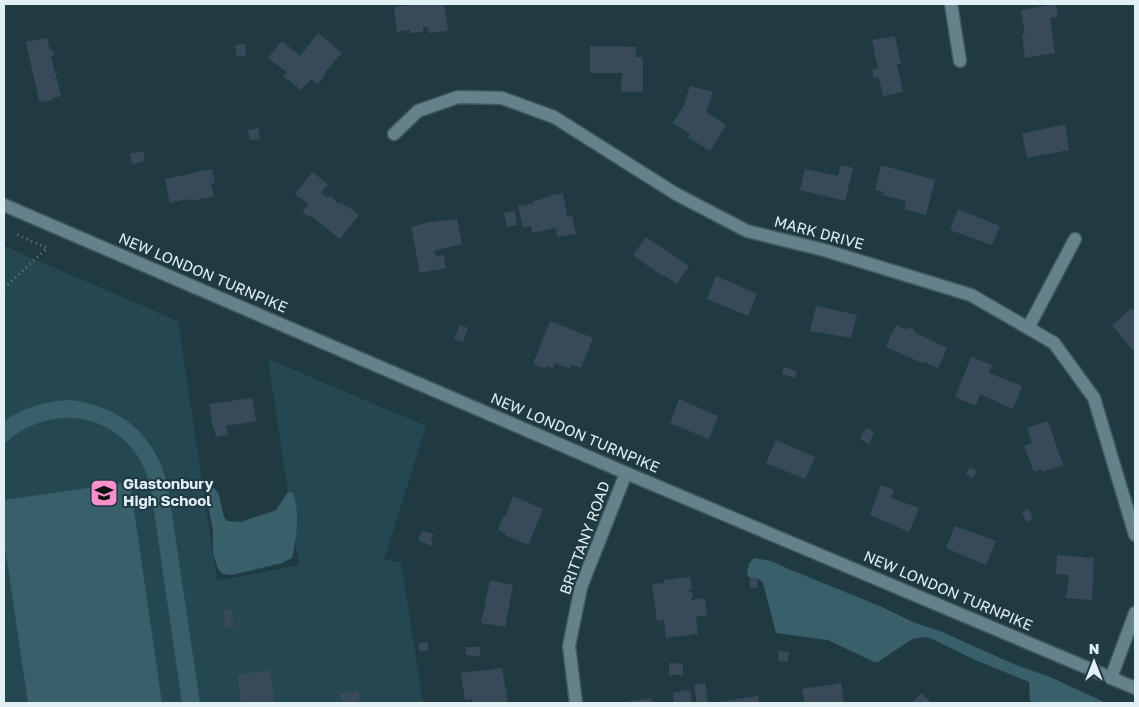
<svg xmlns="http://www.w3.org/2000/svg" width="1139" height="707" font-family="'Golos Text',sans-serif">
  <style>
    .built { fill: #254751 }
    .green { fill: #395f6b }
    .building { fill: #384a59 }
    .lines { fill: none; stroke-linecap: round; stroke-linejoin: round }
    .minor-casing { stroke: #40575d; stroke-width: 15 }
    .tertiary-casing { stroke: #40575d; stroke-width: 15 }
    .path { stroke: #687e85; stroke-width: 3; stroke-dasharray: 1 4; stroke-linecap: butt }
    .minor { stroke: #65818a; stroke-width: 12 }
    .tertiary { stroke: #65818a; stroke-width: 12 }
    .labels { text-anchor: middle; stroke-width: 4; stroke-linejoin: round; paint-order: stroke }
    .street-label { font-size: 15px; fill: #e1f0f5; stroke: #203a42 }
    .poi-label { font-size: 15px; font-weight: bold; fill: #e1f0f5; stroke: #203a42; text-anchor: start }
  </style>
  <rect width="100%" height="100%" fill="#203a42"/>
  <!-- built -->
  <path class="built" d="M 4,246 L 178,321 L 217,581 L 299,565 L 268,359 L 426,426 L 384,560 L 401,562 L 423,703 L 4,703 Z"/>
  <!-- green -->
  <g class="green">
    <path d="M 71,400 C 122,407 156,435 168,487 L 200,703 L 182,703 L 151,490 C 148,477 144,463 134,451 C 100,408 43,408 4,444 L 4,421 C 25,407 45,401 71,400 Z"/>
    <path d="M 130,482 L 162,703 L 28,703 L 4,540 L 4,500 Z"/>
    <path d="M 210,486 C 225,492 218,511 227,521 L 241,522 L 276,510 L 288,492 L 293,493 C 300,514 297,536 292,558 L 282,563 L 232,575 L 223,574 L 218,569 L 213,553 L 213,531 L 205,487 Z"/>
    <path d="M 754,558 L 771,561 L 791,570 L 882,607 L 915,623 L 940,631 L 1016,665 L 1050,677 L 1102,701 L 1102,703 L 1038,703 L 1030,701 L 1029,682 L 973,659 L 932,639 L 925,637 L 912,639 L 878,662 L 874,662 L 828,640 L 776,633 L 763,583 L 759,579 L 749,577 L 747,574 L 749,563 Z"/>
  </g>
  <!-- building -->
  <g class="building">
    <path d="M 420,4 L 444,4 L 448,31 L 429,33 L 428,27 L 423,27 L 423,32 L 410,33 L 410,30 L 397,32 L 394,7 Z"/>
    <path d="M 1056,4 L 1058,17 L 1050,18 L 1055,53 L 1025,58 L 1022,34 L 1025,34 L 1021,10 Z"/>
    <path d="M 318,33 L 342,53 L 324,73 L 326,74 L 318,84 L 311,79 L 301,90 L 283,76 L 287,72 L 268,58 L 282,41 L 300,56 Z"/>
    <path d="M 895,36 L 901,64 L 897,64 L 903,92 L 883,96 L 879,77 L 874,78 L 872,70 L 878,69 L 872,40 Z"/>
    <path d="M 47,38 L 50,51 L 53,50 L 54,56 L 51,56 L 61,96 L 53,98 L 53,100 L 43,102 L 43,100 L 39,101 L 26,42 Z"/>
    <path d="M 245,44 L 246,56 L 237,57 L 235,45 Z"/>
    <path d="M 590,46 L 636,47 L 636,57 L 643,57 L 643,92 L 621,92 L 622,73 L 590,73 Z"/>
    <path d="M 690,86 L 713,92 L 706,112 L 726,125 L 710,151 L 688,137 L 690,134 L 673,123 L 685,104 L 684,104 Z"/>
    <path d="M 1065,124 L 1069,150 L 1027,158 L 1022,134 Z"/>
    <path d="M 258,128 L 260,139 L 250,140 L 248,130 Z"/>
    <path d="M 143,151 L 145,161 L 132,164 L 130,154 Z"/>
    <path d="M 841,165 L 853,168 L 845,201 L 800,190 L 805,169 L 838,176 Z"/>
    <path d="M 881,165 L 935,180 L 926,215 L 904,209 L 906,201 L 883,195 L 884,192 L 875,190 Z"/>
    <path d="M 212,169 L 215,183 L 211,184 L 214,197 L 189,201 L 188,199 L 172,202 L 170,204 L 165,179 Z"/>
    <path d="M 312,172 L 328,184 L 321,193 L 326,197 L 331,196 L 338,204 L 340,202 L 347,207 L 347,206 L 359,215 L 340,239 L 311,216 L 309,217 L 305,214 L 303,211 L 309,204 L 295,194 Z"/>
    <path d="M 563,193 L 567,217 L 572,216 L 576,234 L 557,237 L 556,228 L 532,233 L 531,226 L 523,228 L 518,206 L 534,203 L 533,201 L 543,199 L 543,198 L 549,197 L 548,196 Z"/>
    <path d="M 958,209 L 1000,226 L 992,245 L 950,230 Z"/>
    <path d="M 515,211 L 517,225 L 507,227 L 504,213 Z"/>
    <path d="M 457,219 L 462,244 L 434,251 L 436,257 L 444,255 L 446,268 L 420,273 L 411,227 L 430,222 Z"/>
    <path d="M 646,237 L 689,266 L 677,284 L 664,275 L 662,276 L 633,255 Z"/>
    <path d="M 716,276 L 757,294 L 748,316 L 707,299 Z"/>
    <path d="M 816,306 L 857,315 L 851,338 L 810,331 Z"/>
    <path d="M 1132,308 L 1135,312 L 1135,353 L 1112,325 Z"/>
    <path d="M 550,321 L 593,338 L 581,368 L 572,365 L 570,369 L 555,363 L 553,368 L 547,366 L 546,369 L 533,364 Z"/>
    <path d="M 460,325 L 468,328 L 463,342 L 454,339 Z"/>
    <path d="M 896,325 L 907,330 L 908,327 L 915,330 L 914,332 L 947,348 L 938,368 L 923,362 L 922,363 L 886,347 L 890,338 L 889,338 L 890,334 L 891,335 Z"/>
    <path d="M 971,357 L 992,365 L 989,373 L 1022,386 L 1013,409 L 980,394 L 976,405 L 974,405 L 955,397 Z"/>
    <path d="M 784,367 L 797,371 L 795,378 L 782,374 Z"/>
    <path d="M 252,398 L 256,421 L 226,426 L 228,435 L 216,437 L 214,428 L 213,428 L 209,404 Z"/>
    <path d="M 679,399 L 718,416 L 709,439 L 670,423 Z"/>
    <path d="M 1048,421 L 1063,465 L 1043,472 L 1042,469 L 1034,472 L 1024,446 L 1032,443 L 1027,428 Z"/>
    <path d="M 866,428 L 874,432 L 869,444 L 860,439 Z"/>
    <path d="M 776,440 L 815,457 L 805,479 L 766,463 Z"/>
    <path d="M 970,467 L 977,471 L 973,478 L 966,475 Z"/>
    <path d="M 881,485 L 894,490 L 891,498 L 919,508 L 909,532 L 870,515 Z"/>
    <path d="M 513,496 L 543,509 L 528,545 L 505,535 L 506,534 L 498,530 L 503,517 L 506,515 Z"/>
    <path d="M 1029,509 L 1033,519 L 1026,522 L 1022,512 Z"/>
    <path d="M 955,526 L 996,541 L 986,565 L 946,548 Z"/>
    <path d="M 422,531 L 433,534 L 431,541 L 433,542 L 432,546 L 418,540 Z"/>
    <path d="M 1057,555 L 1094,558 L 1092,600 L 1066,598 L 1069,575 L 1056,574 Z"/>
    <path d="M 690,577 L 692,590 L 689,590 L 689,592 L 692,592 L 693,597 L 691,597 L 691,600 L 705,598 L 707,615 L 696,617 L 698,634 L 666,638 L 664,620 L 657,621 L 652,584 L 664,583 L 664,580 Z"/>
    <path d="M 750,577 L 758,578 L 757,588 L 750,588 Z"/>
    <path d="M 490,580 L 513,585 L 505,627 L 481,623 Z"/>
    <path d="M 231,609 L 234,627 L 226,628 L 223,610 Z"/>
    <path d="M 428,642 L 428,651 L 419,651 L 419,643 Z"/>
    <path d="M 466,647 L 480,647 L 480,656 L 466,655 Z"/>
    <path d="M 778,651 L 789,652 L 788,662 L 778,661 Z"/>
    <path d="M 669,663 L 683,664 L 683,675 L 669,675 Z"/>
    <path d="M 502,668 L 508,703 L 473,703 L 472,699 L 465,700 L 461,673 Z"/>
    <path d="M 270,670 L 275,703 L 241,703 L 237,675 Z"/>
    <path d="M 705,683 L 708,703 L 697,703 L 694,685 Z"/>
    <path d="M 841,683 L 844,703 L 805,703 L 802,689 Z"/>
    <path d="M 690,690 L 692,703 L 674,703 L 673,693 Z"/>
    <path d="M 358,691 L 360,703 L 342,703 L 340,693 Z"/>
    <path d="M 921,693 L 932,703 L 912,703 Z"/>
    <path d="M 758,696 L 759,703 L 720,703 L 720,702 Z"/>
    <path d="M 651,698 L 652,703 L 625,703 L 625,702 Z"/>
  </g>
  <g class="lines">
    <defs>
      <g id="minor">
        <path d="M 951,4 L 960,61"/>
        <path d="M 394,134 L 418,111 L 458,97 L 502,98 L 554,117 L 676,194 L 747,231 L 824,250 L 971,295 L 1054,343 L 1094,398 L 1135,535"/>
        <path d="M 1028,328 L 1075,239"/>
        <path d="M 1111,678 L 1135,613"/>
        <path d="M 576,703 L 569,646 L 581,587 L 626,473"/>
      </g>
      <path id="tertiary" d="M 4,205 L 626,473 L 1135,688"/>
    </defs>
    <!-- minor casing -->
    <use href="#minor" class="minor-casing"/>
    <!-- tertiary casing -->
    <use href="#tertiary" class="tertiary-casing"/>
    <!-- path -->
    <path class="path" d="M 4,288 L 47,248 L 16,234"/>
    <!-- minor -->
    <use href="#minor" class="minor"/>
    <!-- tertiary -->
    <use href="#tertiary" class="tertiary"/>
  </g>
  <!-- icons -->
  <defs>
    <symbol id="school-square" viewBox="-11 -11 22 22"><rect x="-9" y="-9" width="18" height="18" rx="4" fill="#f890cb" stroke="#203a42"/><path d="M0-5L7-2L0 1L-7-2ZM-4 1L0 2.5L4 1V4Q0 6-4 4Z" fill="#111"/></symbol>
  </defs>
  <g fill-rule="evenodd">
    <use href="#school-square" x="88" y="477" width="32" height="32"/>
  </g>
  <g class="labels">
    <!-- street labels -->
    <g class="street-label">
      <text transform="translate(819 233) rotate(15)" y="5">MARK DRIVE</text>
      <text transform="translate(203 273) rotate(23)" y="5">NEW LONDON TURNPIKE</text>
      <text transform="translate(575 433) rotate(23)" y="5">NEW LONDON TURNPIKE</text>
      <text transform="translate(585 538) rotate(-70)" y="5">BRITTANY ROAD</text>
      <text transform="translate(948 591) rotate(23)" y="5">NEW LONDON TURNPIKE</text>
    </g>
    <!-- poi labels -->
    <g class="poi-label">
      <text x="123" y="489">Glastonbury<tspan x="123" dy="17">High School</tspan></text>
    </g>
  </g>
  <!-- border -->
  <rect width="1139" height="707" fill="none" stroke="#e1f0f5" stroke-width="10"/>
  <!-- north arrow -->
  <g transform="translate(1094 662)" stroke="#203a42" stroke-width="4" paint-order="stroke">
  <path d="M0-4L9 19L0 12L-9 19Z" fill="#e1f0f5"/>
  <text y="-8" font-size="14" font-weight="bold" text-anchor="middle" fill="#e1f0f5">N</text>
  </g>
</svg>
